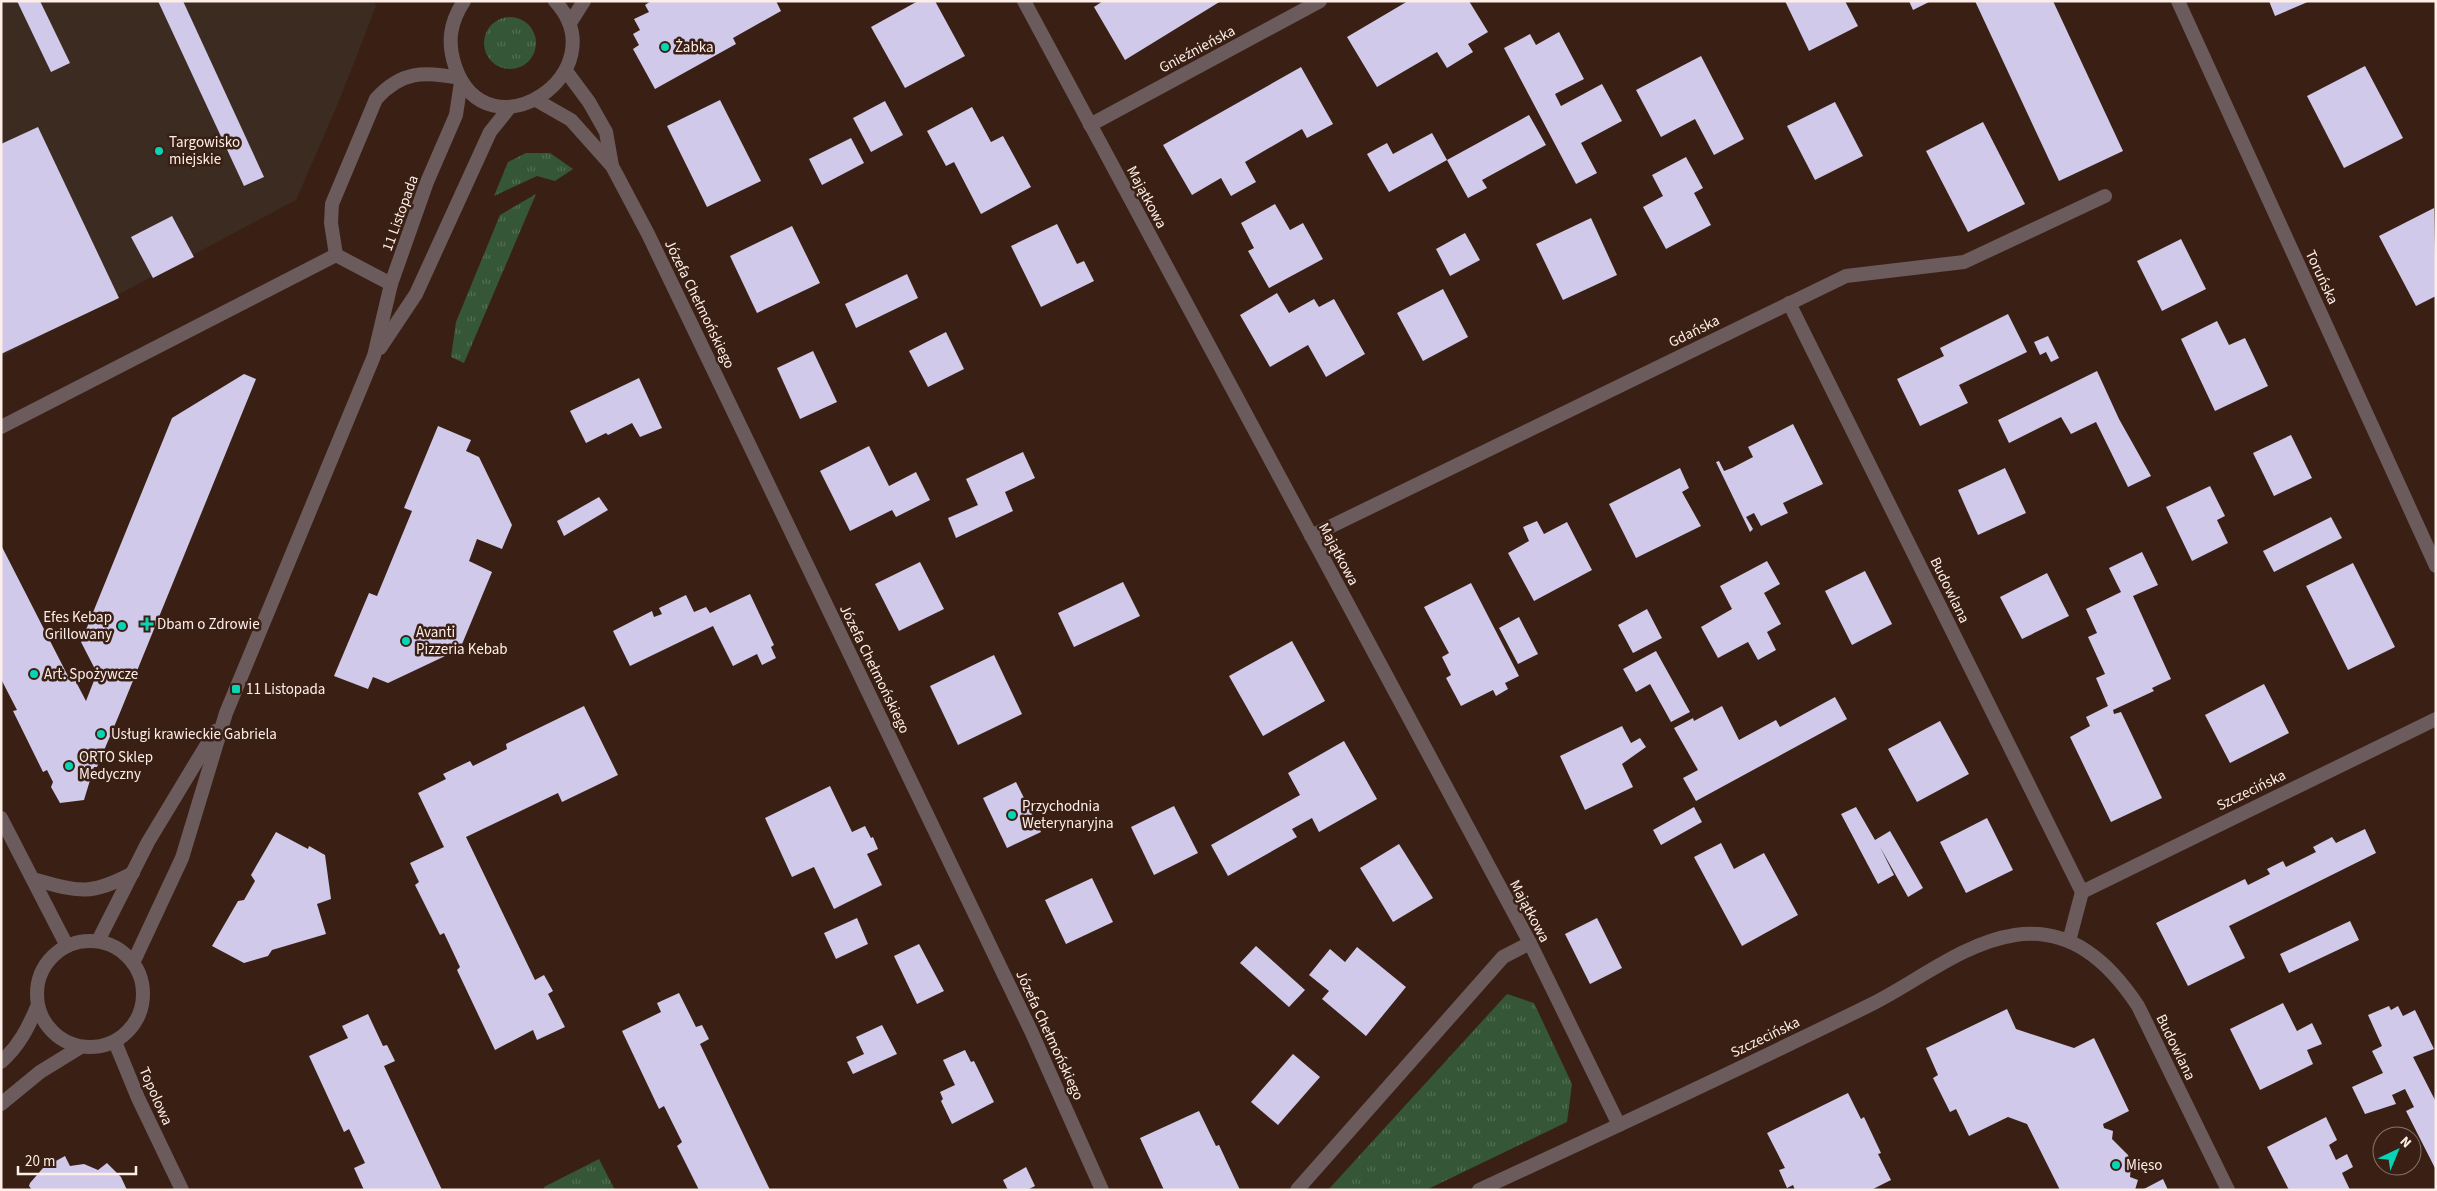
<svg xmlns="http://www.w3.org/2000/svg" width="2437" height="1191" font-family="'Source Sans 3',sans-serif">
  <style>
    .commercial { fill: #3b2b21 }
    .grass { fill: url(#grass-tufts) }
    .building { fill: #d0c9ea }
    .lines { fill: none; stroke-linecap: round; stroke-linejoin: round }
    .service { stroke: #6b5b5c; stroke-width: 14 }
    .minor { stroke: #6b5b5c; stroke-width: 14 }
    .tertiary { stroke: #6b5b5c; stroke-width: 14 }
    .poi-dot { fill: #07d5b6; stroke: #3a2014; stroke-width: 2 }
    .labels { text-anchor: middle; stroke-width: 5; stroke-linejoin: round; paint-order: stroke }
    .poi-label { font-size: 15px; fill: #fdeee8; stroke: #3a2014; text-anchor: start }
    .street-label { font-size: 15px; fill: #fdeee8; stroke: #3a2014 }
  </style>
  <defs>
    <pattern id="grass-tufts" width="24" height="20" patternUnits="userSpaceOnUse" patternTransform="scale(1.25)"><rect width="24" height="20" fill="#355637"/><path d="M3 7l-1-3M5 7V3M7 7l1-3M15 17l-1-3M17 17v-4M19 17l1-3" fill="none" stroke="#536f54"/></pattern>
  </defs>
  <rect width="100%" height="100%" fill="#3a2014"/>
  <!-- commercial -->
  <path class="commercial" d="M 1,1 L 374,1 L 376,6 L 339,101 L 296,200 L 1,357 Z"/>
  <!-- grass -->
  <g class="grass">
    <circle cx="510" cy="43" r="26"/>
    <path d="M 526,153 L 550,153 L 573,169 L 555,181 L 537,176 L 494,196 L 508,162 Z"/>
    <path d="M 536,194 L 464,363 L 451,357 L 456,322 L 500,215 Z"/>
    <path d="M 1507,994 L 1534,1003 L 1572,1084 L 1567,1122 L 1426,1190 L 1328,1190 Z"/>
    <path d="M 599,1159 L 615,1190 L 545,1190 L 544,1187 Z"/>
  </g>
  <!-- building -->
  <g class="building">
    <path d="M 17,1 L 40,1 L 70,63 L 51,72 Z"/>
    <path d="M 158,1 L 183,1 L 264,177 L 244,186 Z"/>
    <path d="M 651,1 L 776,1 L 781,11 L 733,38 L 736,44 L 655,89 L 633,49 L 639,45 L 633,34 L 640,30 L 634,19 L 649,12 L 645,5 Z"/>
    <path d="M 918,1 L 935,1 L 965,56 L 905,88 L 871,27 Z"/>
    <path d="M 1103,1 L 1221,1 L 1125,60 L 1094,7 Z"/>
    <path d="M 1408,1 L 1469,1 L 1488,32 L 1468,44 L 1473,52 L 1447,68 L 1437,52 L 1377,87 L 1347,37 Z"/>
    <path d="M 1785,1 L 1845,1 L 1858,26 L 1809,51 Z"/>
    <path d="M 1909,1 L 1931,1 L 1913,10 Z"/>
    <path d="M 1975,1 L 2053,1 L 2123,151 L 2059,181 Z"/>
    <path d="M 2269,1 L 2310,1 L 2275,16 Z"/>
    <path d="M 1559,32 L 1584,79 L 1555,94 L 1561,106 L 1602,84 L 1622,121 L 1581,143 L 1597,173 L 1576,184 L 1504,48 L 1530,34 L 1536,45 Z"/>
    <path d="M 1701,56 L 1744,139 L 1714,155 L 1695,119 L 1661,137 L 1636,90 Z"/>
    <path d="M 2365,66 L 2403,138 L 2344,168 L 2307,96 Z"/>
    <path d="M 1301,67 L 1333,124 L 1307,138 L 1302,129 L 1245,162 L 1256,182 L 1231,196 L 1221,178 L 1192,195 L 1163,145 Z"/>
    <path d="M 720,100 L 761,181 L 707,207 L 667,126 Z"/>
    <path d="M 885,101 L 903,135 L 871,152 L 853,118 Z"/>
    <path d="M 1835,102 L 1863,156 L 1815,180 L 1787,126 Z"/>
    <path d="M 972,107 L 991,142 L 1003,136 L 1031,187 L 981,214 L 954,162 L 946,166 L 927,131 Z"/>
    <path d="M 1529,115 L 1546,145 L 1482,180 L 1487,188 L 1468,198 L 1447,160 Z"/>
    <path d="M 1983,122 L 2025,204 L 1968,232 L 1926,151 Z"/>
    <path d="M 38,127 L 119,298 L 1,354 L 1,144 Z"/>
    <path d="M 1432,133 L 1447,160 L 1389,192 L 1367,154 L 1387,143 L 1393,154 Z"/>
    <path d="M 851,138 L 864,163 L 822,185 L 809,159 Z"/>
    <path d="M 1686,157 L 1703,188 L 1694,193 L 1711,225 L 1666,249 L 1643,207 L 1663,196 L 1652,175 Z"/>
    <path d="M 1275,204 L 1290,230 L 1303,223 L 1323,259 L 1269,288 L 1248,251 L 1254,248 L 1241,223 Z"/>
    <path d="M 2434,208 L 2436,296 L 2416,306 L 2379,236 Z"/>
    <path d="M 172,216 L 194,257 L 153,278 L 131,237 Z"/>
    <path d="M 1591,218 L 1617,275 L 1563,300 L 1536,244 Z"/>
    <path d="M 1057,224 L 1077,264 L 1084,261 L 1094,281 L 1041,307 L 1011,246 Z"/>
    <path d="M 792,226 L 820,283 L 757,313 L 730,256 Z"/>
    <path d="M 1465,233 L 1480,260 L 1450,276 L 1436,249 Z"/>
    <path d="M 2181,239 L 2206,289 L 2162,311 L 2137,261 Z"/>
    <path d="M 907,274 L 918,298 L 856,328 L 845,304 Z"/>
    <path d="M 1443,289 L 1468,337 L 1423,361 L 1397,313 Z"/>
    <path d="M 1277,293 L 1289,313 L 1314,299 L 1319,307 L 1334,299 L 1365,354 L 1326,377 L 1308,345 L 1270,367 L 1240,315 Z"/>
    <path d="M 2008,314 L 2027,352 L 1959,385 L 1968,403 L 1920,426 L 1897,379 L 1944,356 L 1940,348 Z"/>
    <path d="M 2217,321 L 2229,345 L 2245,338 L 2268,386 L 2215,411 L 2181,339 Z"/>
    <path d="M 946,332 L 964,369 L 928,387 L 909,351 Z"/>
    <path d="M 2048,336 L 2059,358 L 2051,362 L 2046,352 L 2040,355 L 2034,342 Z"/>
    <path d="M 813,351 L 837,402 L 800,419 L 777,368 Z"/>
    <path d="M 2097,371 L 2119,419 L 2151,476 L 2128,487 L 2096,422 L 2071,434 L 2061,417 L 2009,443 L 1998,420 Z"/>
    <path d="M 244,374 L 256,379 L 119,715 L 97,767 L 94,767 L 84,800 L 60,803 L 51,787 L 53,782 L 47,770 L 43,772 L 13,711 L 17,710 L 1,679 L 1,545 L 71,682 L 75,680 L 86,701 L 97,673 L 81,642 L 172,418 Z"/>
    <path d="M 639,378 L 662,428 L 640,437 L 632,423 L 608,435 L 606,433 L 586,443 L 570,411 Z"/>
    <path d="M 1793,424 L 1823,484 L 1783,503 L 1788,513 L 1761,526 L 1754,513 L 1746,517 L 1753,529 L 1750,532 L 1716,462 L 1719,461 L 1724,471 L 1732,468 L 1753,457 L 1748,447 Z"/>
    <path d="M 438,426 L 471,440 L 466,451 L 479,457 L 512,525 L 502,549 L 477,539 L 469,561 L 492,572 L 460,649 L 388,683 L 373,677 L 368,689 L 334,676 L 369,593 L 377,596 L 412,511 L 404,508 Z"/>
    <path d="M 2291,435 L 2312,478 L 2274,496 L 2253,453 Z"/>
    <path d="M 869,446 L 889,486 L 916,472 L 930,500 L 896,517 L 892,510 L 850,531 L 820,471 Z"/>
    <path d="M 1023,452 L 1035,478 L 1005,492 L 1013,511 L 956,538 L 948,518 L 978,505 L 966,479 Z"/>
    <path d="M 1680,468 L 1689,488 L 1682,492 L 1701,526 L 1636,558 L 1609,504 Z"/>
    <path d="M 2005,468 L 2026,513 L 1978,535 L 1958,490 Z"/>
    <path d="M 2210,486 L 2225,516 L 2217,520 L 2228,543 L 2192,561 L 2166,507 Z"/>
    <path d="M 599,497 L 608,510 L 564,536 L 557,521 Z"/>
    <path d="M 2331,517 L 2342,538 L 2274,572 L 2263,551 Z"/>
    <path d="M 1537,521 L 1544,534 L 1567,522 L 1592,570 L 1534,601 L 1508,553 L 1529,541 L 1523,527 Z"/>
    <path d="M 2142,552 L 2158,585 L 2133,596 L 2171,679 L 2152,688 L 2154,691 L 2113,710 L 2114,714 L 2121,712 L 2162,798 L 2111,822 L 2070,737 L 2090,726 L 2086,717 L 2108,706 L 2096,678 L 2105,674 L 2088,637 L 2097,633 L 2086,609 L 2121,592 L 2109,568 Z"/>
    <path d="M 1767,561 L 1780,584 L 1764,593 L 1781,624 L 1767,632 L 1776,650 L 1758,660 L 1748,642 L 1718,658 L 1701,627 L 1732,609 L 1720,586 Z"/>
    <path d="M 920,562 L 944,609 L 899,631 L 875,584 Z"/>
    <path d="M 2353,563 L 2395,647 L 2348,670 L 2306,586 Z"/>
    <path d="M 1865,571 L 1892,624 L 1852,645 L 1825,591 Z"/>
    <path d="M 2047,573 L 2069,616 L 2022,639 L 2000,597 Z"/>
    <path d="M 1123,582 L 1140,616 L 1074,647 L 1058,613 Z"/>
    <path d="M 1471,583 L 1519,676 L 1505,683 L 1508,689 L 1496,696 L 1493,690 L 1461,706 L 1446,678 L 1451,675 L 1442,657 L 1449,653 L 1424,607 Z"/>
    <path d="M 750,594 L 774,645 L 771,647 L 776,658 L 762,665 L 757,654 L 733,666 L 713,626 L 630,666 L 613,631 L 652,611 L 654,617 L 662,614 L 659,608 L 686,595 L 694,612 L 706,607 L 710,613 Z"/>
    <path d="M 1647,609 L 1662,638 L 1633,653 L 1618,625 Z"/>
    <path d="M 1519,617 L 1538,654 L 1518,664 L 1499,628 Z"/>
    <path d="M 1292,641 L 1325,701 L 1263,736 L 1229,676 Z"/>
    <path d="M 1656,651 L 1690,712 L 1671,722 L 1650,684 L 1636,692 L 1623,669 Z"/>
    <path d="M 994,655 L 1022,714 L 958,745 L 930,686 Z"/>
    <path d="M 2264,684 L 2289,733 L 2230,763 L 2205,715 Z"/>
    <path d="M 1835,697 L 1847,719 L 1696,801 L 1683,778 L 1698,770 L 1674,728 L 1693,718 L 1694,721 L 1722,706 L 1739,740 L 1776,720 L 1780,727 Z"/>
    <path d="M 584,706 L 618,775 L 562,802 L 558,793 L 466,837 L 535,980 L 544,975 L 553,991 L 548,994 L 565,1027 L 537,1040 L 533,1030 L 495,1050 L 457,970 L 460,967 L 444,933 L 440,935 L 415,885 L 419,882 L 410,863 L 444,847 L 418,793 L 446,779 L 443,774 L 470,761 L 473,766 L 507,749 L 506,744 Z"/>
    <path d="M 1940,721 L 1969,774 L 1917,802 L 1888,749 Z"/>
    <path d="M 1622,726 L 1631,743 L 1640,738 L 1646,747 L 1622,764 L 1633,787 L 1585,810 L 1560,756 Z"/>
    <path d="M 1344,741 L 1377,799 L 1319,832 L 1312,818 L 1292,829 L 1297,837 L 1228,876 L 1211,845 L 1300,795 L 1288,773 Z"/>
    <path d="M 1016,782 L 1041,832 L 1007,848 L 983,798 Z"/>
    <path d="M 830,786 L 852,832 L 865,826 L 871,838 L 873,837 L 878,849 L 867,854 L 882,885 L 834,909 L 814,867 L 792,877 L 765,818 Z"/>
    <path d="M 1174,806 L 1198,853 L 1154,875 L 1131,827 Z"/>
    <path d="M 1694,807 L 1702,822 L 1661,845 L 1653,830 Z"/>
    <path d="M 1856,807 L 1875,840 L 1890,831 L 1923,888 L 1908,897 L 1880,847 L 1894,875 L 1878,884 L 1841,814 Z"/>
    <path d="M 1987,818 L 2013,870 L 1966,893 L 1940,842 Z"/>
    <path d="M 2365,829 L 2376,853 L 2229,926 L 2245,958 L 2188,986 L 2156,923 L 2245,879 L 2248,885 L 2270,874 L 2267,869 L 2283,861 L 2286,867 L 2316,852 L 2313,847 L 2332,837 L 2336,843 Z"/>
    <path d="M 276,832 L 308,849 L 309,846 L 325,855 L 331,899 L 317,904 L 326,934 L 272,950 L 268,956 L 244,963 L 212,946 L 238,901 L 244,900 L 255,881 L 251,875 Z"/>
    <path d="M 1721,843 L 1734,869 L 1764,853 L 1798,915 L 1742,946 L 1694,857 Z"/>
    <path d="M 1399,844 L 1433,898 L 1393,922 L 1360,868 Z"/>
    <path d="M 1092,878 L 1113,922 L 1066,944 L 1045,900 Z"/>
    <path d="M 857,918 L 868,944 L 836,959 L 824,933 Z"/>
    <path d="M 1597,918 L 1622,968 L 1590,984 L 1565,934 Z"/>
    <path d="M 2350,921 L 2359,940 L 2289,973 L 2280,954 Z"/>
    <path d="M 919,944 L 944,991 L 917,1004 L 894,956 Z"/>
    <path d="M 1256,946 L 1305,990 L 1289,1007 L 1240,963 Z"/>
    <path d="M 1357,947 L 1406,987 L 1366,1036 L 1322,999 L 1329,991 L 1309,975 L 1330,949 L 1345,962 Z"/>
    <path d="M 679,993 L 696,1027 L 702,1025 L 709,1039 L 700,1044 L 770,1190 L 699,1190 L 677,1146 L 682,1142 L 664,1106 L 659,1109 L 622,1031 L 661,1012 L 657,1003 Z"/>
    <path d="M 2283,1003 L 2297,1031 L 2312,1023 L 2322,1044 L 2307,1050 L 2313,1064 L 2260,1090 L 2230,1029 Z"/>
    <path d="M 2389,1006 L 2391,1010 L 2398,1006 L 2403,1016 L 2415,1010 L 2434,1049 L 2413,1057 L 2436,1102 L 2436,1170 L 2406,1111 L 2414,1107 L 2405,1089 L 2392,1095 L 2396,1104 L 2365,1114 L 2352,1087 L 2383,1073 L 2372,1051 L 2382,1046 L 2368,1015 Z"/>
    <path d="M 2007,1009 L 2016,1029 L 2074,1048 L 2094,1038 L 2129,1111 L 2103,1124 L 2104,1128 L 2113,1131 L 2112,1139 L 2128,1155 L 2131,1166 L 2130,1177 L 2138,1180 L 2135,1190 L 2060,1190 L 2027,1124 L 2008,1117 L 1969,1136 L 1956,1109 L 1950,1112 L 1933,1078 L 1938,1075 L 1926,1048 Z"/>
    <path d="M 368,1014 L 383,1046 L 387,1045 L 395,1061 L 384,1066 L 442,1190 L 364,1190 L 354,1168 L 365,1163 L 349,1129 L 344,1132 L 309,1056 L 348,1038 L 342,1026 Z"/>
    <path d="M 882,1025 L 897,1054 L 853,1074 L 847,1062 L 864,1054 L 856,1037 Z"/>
    <path d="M 965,1050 L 971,1062 L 974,1061 L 994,1102 L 952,1124 L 941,1101 L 943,1099 L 940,1092 L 955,1085 L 943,1060 Z"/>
    <path d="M 1293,1054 L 1320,1077 L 1278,1125 L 1251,1102 Z"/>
    <path d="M 1848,1093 L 1861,1119 L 1864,1117 L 1881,1153 L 1878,1154 L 1891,1180 L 1871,1190 L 1795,1190 L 1793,1185 L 1787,1188 L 1779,1170 L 1785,1168 L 1767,1133 Z"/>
    <path d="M 1199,1111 L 1216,1146 L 1219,1145 L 1240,1190 L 1164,1190 L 1140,1138 Z"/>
    <path d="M 2326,1117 L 2337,1140 L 2329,1145 L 2336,1160 L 2347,1154 L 2353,1167 L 2342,1173 L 2350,1190 L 2289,1190 L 2267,1147 Z"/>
    <path d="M 65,1156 L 70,1166 L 84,1164 L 98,1170 L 107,1163 L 121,1177 L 127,1190 L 32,1190 L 29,1186 L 30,1183 L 43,1168 Z"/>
    <path d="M 1026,1167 L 1035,1186 L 1027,1190 L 1008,1190 L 1003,1180 Z"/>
    <path d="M 2163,1179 L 2168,1190 L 2142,1190 Z"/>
  </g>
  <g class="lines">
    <!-- service -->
    <g class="service">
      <path d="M 336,255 L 331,223 L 332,204 L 376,99 C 401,71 424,71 459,78"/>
      <path d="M 1,427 L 336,255 L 391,284"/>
      <path d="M 1297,1190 L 1503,957 L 1530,943"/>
    </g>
    <!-- minor -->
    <g class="minor">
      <path d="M 1024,1 L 1530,943 L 1619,1125"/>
      <path d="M 2178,1 L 2436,566"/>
      <path d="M 1090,125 L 1320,1"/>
      <path d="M 1789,303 L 2082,892"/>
      <path d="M 1311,536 L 1846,276 L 1964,262 L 2105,196"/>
      <path d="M 1,818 L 67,946"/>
      <path d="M 33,879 C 79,892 90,896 133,873"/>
      <path d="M 2082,892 L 2436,719"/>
      <path d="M 2069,941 L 2082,892"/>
      <path d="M 115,1042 L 138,1098 L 182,1190"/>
      <path d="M 1479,1190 C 1611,1129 1742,1068 1872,1004 C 1918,981 1963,943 2015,935 C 2071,927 2109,962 2138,1006 L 2228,1190"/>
    </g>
    <!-- tertiary -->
    <g class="tertiary">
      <path d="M 464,1 C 450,22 447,42 455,66 C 487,160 620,72 555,1"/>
      <path d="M 570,23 L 584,1"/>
      <path d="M 566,71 L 589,102 L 606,132 L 612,166"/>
      <path d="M 536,100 L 571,120 L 612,166 L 648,234 L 1031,1031 L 1102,1190"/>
      <path d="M 380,348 L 416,294 L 490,132 L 510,107"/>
      <circle cx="90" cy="994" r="53"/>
      <path d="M 98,941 L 148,842 L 215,731"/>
      <path d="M 133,963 L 182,858 L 226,713 L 374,356 L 391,284 L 427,182 L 456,115 L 461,82"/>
      <path d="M 1,1062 C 19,1046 28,1028 37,1007"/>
      <path d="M 1,1104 L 40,1072 L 79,1048"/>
    </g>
  </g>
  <!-- markers -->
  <g class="poi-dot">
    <circle cx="665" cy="47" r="5"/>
    <circle cx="159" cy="151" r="5"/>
    <path d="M144.5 616.5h5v5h5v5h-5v5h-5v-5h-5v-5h5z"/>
    <circle cx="122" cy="626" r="5"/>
    <circle cx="406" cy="641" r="5"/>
    <circle cx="34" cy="674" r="5"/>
    <rect x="231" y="684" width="10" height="10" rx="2.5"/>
    <circle cx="101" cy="734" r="5"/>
    <circle cx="69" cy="766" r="5"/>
    <circle cx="1012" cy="815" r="5"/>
    <circle cx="2116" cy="1165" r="5"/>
  </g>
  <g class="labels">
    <!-- poi labels -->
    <g class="poi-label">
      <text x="675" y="52">Żabka</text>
      <text x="169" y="147">Targowisko<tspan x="169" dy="17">miejskie</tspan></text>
      <text x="112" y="622" text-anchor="end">Efes Kebap<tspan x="112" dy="17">Grillowany</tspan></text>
      <text x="157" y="629">Dbam o Zdrowie</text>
      <text x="416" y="637">Avanti<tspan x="416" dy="17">Pizzeria Kebab</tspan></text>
      <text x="44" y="679">Art. Spożywcze</text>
      <text x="246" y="694">11 Listopada</text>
      <text x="111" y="739">Usługi krawieckie Gabriela</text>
      <text x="79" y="762">ORTO Sklep<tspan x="79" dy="17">Medyczny</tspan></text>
      <text x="1022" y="811">Przychodnia<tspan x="1022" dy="17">Weterynaryjna</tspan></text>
      <text x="2126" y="1170">Mięso</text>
    </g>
    <!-- street labels -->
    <g class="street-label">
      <text transform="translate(1197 49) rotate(-28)" y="5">Gnieźnieńska</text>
      <text transform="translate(1147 197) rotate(62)" y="5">Majątkowa</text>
      <text transform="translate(400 213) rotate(-70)" y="5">11 Listopada</text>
      <text transform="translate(2322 277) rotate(65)" y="5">Toruńska</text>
      <text transform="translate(700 304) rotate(64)" y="5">Józefa Chełmońskiego</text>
      <text transform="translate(1694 331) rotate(-26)" y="5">Gdańska</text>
      <text transform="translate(1339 554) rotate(62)" y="5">Majątkowa</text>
      <text transform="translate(1950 590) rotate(64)" y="5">Budowlana</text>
      <text transform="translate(875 669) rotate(64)" y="5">Józefa Chełmońskiego</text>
      <text transform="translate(2251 790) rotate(-26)" y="5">Szczecińska</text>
      <text transform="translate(1530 911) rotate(62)" y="5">Majątkowa</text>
      <text transform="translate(1050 1035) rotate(65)" y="5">Józefa Chełmońskiego</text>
      <text transform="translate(1765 1037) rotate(-26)" y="5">Szczecińska</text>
      <text transform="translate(2176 1047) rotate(64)" y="5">Budowlana</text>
      <text transform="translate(156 1096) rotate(66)" y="5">Topolowa</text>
    </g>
  </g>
  <!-- border -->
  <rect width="2437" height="1191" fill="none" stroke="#fdeee8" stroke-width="5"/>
  <!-- north arrow -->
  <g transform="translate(2397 1151) rotate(44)"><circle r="24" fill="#3a2014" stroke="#887269"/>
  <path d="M0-4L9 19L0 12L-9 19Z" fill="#07d5b6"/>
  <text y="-8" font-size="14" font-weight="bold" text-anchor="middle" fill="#fdeee8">N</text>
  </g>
  <!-- scale -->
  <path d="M18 1166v8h118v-8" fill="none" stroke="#fdeee8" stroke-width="2.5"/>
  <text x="25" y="1166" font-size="15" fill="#fdeee8" stroke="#3a2014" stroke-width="4" paint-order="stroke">20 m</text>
</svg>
